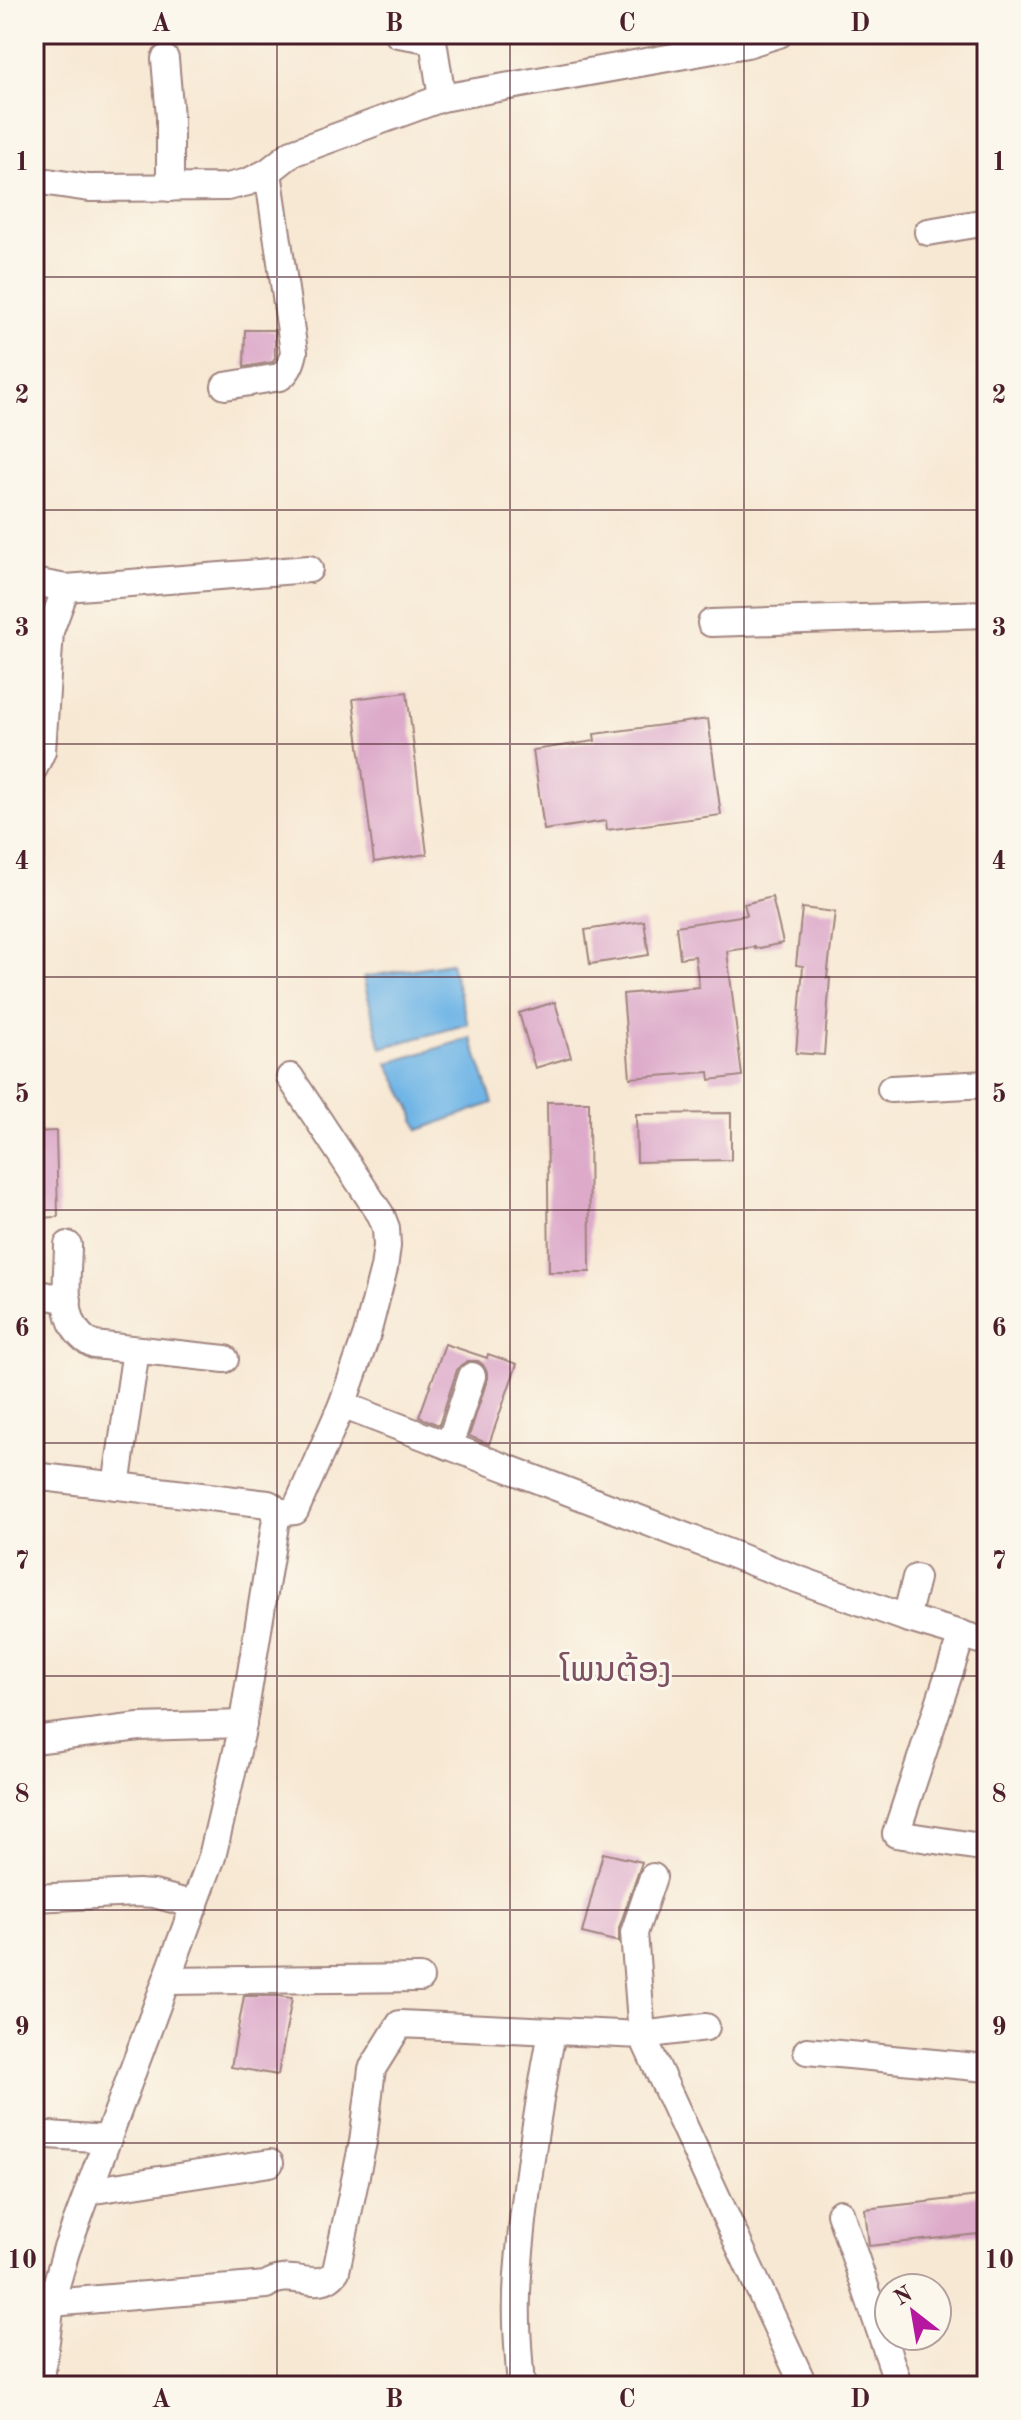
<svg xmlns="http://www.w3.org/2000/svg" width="1021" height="2420" font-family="'Old Standard TT','Noto Sans Lao',serif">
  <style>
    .water { fill: #6fb5e6; stroke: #5c6a88; stroke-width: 2 }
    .building { fill: #ddaaca }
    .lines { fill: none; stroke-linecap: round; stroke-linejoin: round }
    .minor-casing { stroke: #a0847f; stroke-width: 30 }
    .minor { stroke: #fff; stroke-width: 26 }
    .grid { fill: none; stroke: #4a1f2b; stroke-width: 2; stroke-opacity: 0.55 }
    .labels { text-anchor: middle; stroke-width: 6; stroke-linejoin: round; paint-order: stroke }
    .quarter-label { font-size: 34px; fill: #7d5063; stroke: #fbf7ec }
    .neatline { fill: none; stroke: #4a1f2b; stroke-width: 3 }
    .grid-label { font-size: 26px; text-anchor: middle; font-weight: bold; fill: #4a1f2b }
  </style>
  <rect width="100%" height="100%" fill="#fbf7ec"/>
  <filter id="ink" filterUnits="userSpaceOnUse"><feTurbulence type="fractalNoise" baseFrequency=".0125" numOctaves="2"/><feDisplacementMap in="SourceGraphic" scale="16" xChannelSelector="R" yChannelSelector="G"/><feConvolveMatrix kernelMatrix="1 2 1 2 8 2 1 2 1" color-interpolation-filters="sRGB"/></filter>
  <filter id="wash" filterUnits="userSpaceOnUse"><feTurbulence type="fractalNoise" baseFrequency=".006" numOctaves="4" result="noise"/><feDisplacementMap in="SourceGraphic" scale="32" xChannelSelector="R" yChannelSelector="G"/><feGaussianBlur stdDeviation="1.8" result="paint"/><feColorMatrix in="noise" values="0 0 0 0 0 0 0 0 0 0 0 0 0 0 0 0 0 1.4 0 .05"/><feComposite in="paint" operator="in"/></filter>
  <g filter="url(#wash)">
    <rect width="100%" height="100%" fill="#f7e8d3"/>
    <!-- water -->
    <g class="water">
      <path d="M 451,963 L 468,1024 L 381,1048 L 363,977 Z"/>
      <path d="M 471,1038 L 493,1103 L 419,1130 L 412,1111 L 388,1063 Z"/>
    </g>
    <g id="blocks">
      <!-- building -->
      <g class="building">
        <path d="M 245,330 L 275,330 L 275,358 L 273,362 L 244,367 Z"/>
        <path d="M 407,692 L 427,854 L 374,862 L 353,699 Z"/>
        <path d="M 708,719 L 721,815 L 607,830 L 606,821 L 544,830 L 533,750 L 595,741 L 594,734 Z"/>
        <path d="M 772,897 L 783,943 L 755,949 L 755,947 L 727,951 L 742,1076 L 710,1080 L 709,1072 L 630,1078 L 623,994 L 699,987 L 695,956 L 680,958 L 676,926 L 747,915 L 744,904 Z"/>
        <path d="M 802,908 L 835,912 L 827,978 L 830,978 L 824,1055 L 796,1053 L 803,966 L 796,965 Z"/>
        <path d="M 644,921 L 649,955 L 590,964 L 585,930 Z"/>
        <path d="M 555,1002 L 571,1057 L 535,1068 L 519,1013 Z"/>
        <path d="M 547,1102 L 589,1102 L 590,1272 L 549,1272 Z"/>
        <path d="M 731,1113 L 731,1160 L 637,1162 L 636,1114 Z"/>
        <path d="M 56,1131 L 58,1217 L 34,1218 L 34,1132 Z"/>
        <path d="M 445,1344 L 487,1358 L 488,1354 L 517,1364 L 489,1444 L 469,1436 L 487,1380 L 487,1372 L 483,1365 L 478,1361 L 468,1361 L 461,1365 L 457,1370 L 439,1425 L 419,1417 Z"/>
        <path d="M 603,1853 L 642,1862 L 619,1928 L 619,1942 L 582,1933 Z"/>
        <path d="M 244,1996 L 278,1996 L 292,1998 L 278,2075 L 231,2067 Z"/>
        <path d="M 987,2195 L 987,2233 L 869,2246 L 865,2209 Z"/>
      </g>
    </g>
  </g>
  <g filter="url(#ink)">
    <use href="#blocks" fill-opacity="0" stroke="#a0847f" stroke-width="2"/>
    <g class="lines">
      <defs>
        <g id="minor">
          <path d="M 398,34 L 433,40"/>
          <path d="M 432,34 L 442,98"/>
          <path d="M 165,59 L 170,117 L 170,188"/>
          <path d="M 34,180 L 89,188 L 227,187 L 248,182 L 268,172 L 292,153 L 442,98 L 747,44 L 779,34"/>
          <path d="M 928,232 L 987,222"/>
          <path d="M 225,386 L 280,377 C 288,372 292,362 294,352 L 268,172"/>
          <path d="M 34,582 L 66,588 L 309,569"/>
          <path d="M 711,623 L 987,614"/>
          <path d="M 34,768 L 42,751 L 50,631 L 66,588"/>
          <path d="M 891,1089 L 987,1084"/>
          <path d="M 68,1245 C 68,1279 57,1328 94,1345 L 225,1359"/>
          <path d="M 34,1293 L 68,1300"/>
          <path d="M 342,1405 L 786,1575 L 906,1618 L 987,1642"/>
          <path d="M 449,1446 L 472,1376"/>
          <path d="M 34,1476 L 268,1504 L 272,1506 L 276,1519 L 241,1734 L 212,1857 L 66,2251 L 51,2303 L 40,2386"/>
          <path d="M 116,1486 L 136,1350"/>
          <path d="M 275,1513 L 295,1511 L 342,1405 L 367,1334 L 384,1268 L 387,1246 L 386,1228 L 381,1215 L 290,1077"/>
          <path d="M 906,1618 L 916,1578"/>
          <path d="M 962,1634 L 896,1834 L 987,1848"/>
          <path d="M 34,1740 L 139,1727 L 243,1724"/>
          <path d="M 653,1877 L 634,1933 L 642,2035 L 804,2386"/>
          <path d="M 34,1898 L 137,1893 L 154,1894 L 195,1905"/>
          <path d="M 167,1981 L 420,1978"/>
          <path d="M 807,2051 L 987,2068"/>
          <path d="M 34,2134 L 108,2139"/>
          <path d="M 88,2191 L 270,2163"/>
          <path d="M 840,2213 L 899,2386"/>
          <path d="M 51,2303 L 266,2285 C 291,2267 319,2295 336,2271 L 363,2142 L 372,2069 L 400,2024 L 642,2035 L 706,2027"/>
          <path d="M 521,2386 C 518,2349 515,2312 518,2275 C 524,2193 537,2112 552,2032"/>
        </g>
      </defs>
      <!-- minor casing -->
      <use href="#minor" class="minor-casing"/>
      <!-- minor -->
      <use href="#minor" class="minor"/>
    </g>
  </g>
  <!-- grid -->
  <path class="grid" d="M 277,34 L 277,2386M 510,34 L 510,2386M 744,34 L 744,2386M 34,277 L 987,277M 34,510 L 987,510M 34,744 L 987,744M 34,977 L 987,977M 34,1210 L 987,1210M 34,1443 L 987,1443M 34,1676 L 987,1676M 34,1910 L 987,1910M 34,2143 L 987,2143"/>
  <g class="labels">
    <!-- quarter labels -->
    <g class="quarter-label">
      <text x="616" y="1681">ໂພນຕ້ອງ</text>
    </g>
  </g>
  <!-- margin -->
  <rect width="1021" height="2420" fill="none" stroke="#fbf7ec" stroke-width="88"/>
  <!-- north arrow -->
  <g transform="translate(913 2312) rotate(329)"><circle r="38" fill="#fbf7ec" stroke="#b4a19f" stroke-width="2"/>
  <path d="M0-6L14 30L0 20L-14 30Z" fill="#b5179e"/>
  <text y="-12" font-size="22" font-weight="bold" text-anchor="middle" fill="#4a1f2b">N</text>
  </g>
  <rect x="44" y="44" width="933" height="2332" class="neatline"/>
  <g class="grid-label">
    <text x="161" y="31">A</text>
    <text x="394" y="31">B</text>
    <text x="627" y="31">C</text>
    <text x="860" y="31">D</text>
    <text x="22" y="170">1</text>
    <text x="999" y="170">1</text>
    <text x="22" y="403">2</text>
    <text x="999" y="403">2</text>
    <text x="22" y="636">3</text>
    <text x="999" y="636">3</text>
    <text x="22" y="869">4</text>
    <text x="999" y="869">4</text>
    <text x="22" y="1102">5</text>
    <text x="999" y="1102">5</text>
    <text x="22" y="1336">6</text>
    <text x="999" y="1336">6</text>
    <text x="22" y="1569">7</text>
    <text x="999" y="1569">7</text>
    <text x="22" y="1802">8</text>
    <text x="999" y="1802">8</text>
    <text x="22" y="2035">9</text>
    <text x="999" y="2035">9</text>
    <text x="22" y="2268">10</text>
    <text x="999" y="2268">10</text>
    <text x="161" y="2407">A</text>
    <text x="394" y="2407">B</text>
    <text x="627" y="2407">C</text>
    <text x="860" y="2407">D</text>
  </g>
</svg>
